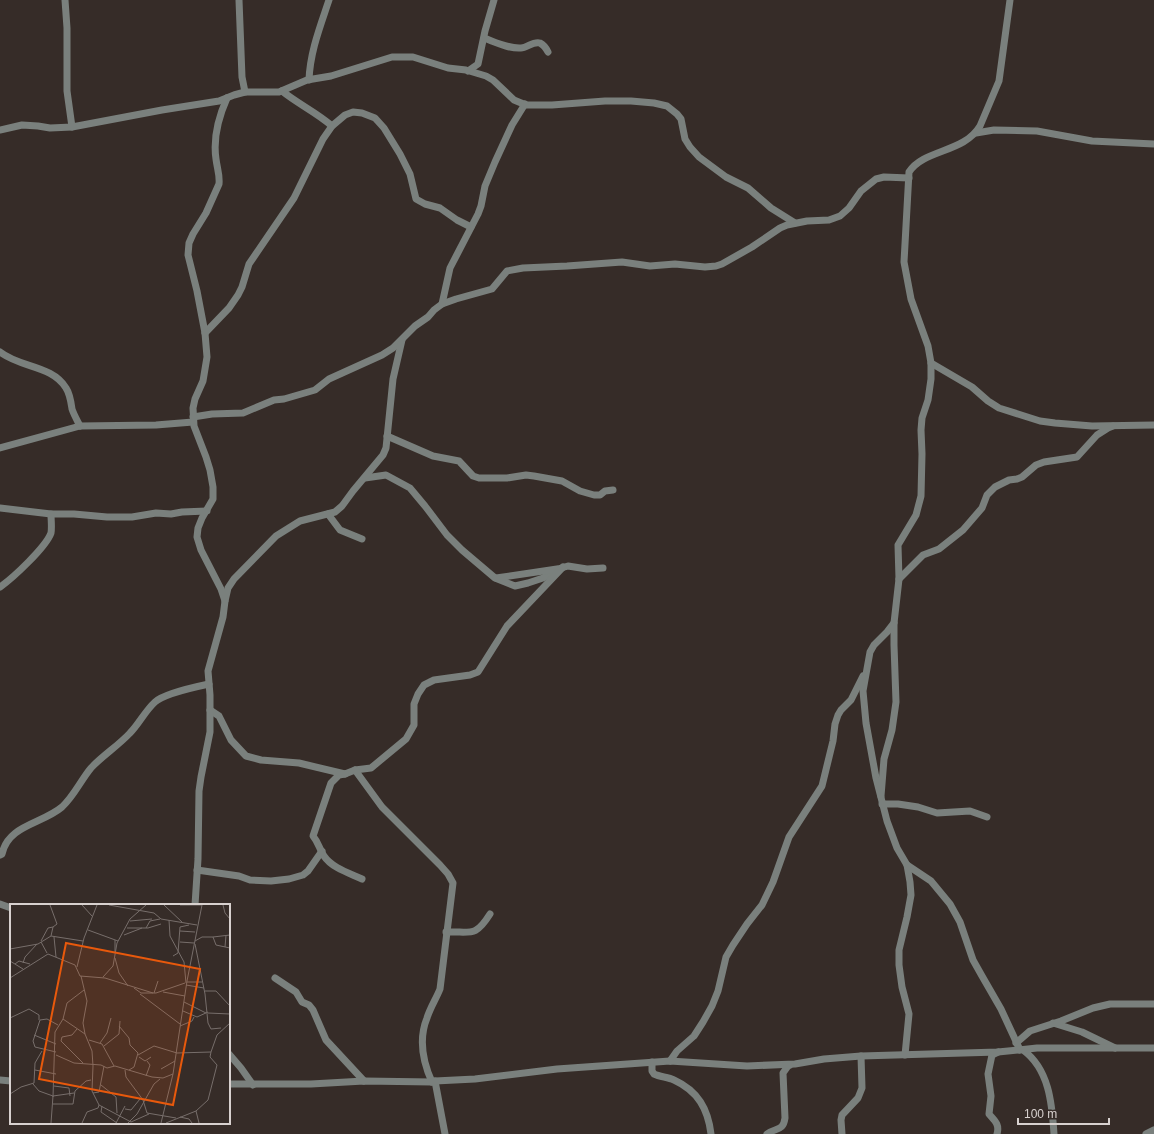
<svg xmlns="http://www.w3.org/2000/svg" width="1154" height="1134" font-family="Helvetica,sans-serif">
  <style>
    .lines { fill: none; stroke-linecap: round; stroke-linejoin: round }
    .minor { stroke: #7a807d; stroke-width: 7 }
    .inset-road { fill: none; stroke: #776e6b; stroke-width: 1 }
    .view { fill: #e8590c; fill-opacity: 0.15; stroke: #e8590c; stroke-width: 2 }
    .inset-edge { fill: none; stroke: #d8d1cf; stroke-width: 2 }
  </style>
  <rect width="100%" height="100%" fill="#362c28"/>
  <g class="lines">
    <!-- minor -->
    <g class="minor">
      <path d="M 65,0 L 67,28 L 67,91 L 72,127"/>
      <path d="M 239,0 L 242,77 L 245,92"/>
      <path d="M 484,38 C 495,42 509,49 521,48 C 527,48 533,41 540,43 C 544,45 546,48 548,52"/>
      <path d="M 468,71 L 478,64 L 485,31 L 494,0"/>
      <path d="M 309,80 C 310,52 320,27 329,0"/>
      <path d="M 282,91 C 298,104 316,112 332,126"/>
      <path d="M 0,130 L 22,125 L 38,126 L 50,128 L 72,127 L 162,110 L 219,101 L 234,95 L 245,92 L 279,92 L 307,80 L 331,76 L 392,57 L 413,57 L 448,68 L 466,70 L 486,76 L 493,80 L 514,100 L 526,105 L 552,105 L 605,101 L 631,101 L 654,103 L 667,106 L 677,114 L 681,119 L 685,139 L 690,147 L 699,157 L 726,177 L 748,188 L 771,208 L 795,223"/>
      <path d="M 976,133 L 994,130 L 1037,131 L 1092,141 L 1154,144"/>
      <path d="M 442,304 L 456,299 L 492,289 L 507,271 L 523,268 L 567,266 L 622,262 L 650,266 L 675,264 L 705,267 L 716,266 L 722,264 L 752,247 L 780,228 L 787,225 L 807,221 L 829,220 L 840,216 L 849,208 L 861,191 L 876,179 L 884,177 L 909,178"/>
      <path d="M 205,333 L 229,308 L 238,295 L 242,287 L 249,264 L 294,198 L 323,139 L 332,126 L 345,115 L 353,112 L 362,113 L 375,118 L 384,128 L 400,154 L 410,174 L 416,199 L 425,204 L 440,208 L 457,220 L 471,227"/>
      <path d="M 0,352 C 20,368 52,365 66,388 C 70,394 71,402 72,409 C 74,415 77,420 80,426"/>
      <path d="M 931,363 L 972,387 L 988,401 L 999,408 L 1040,421 L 1055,423 L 1092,426 L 1154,425"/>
      <path d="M 193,417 L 212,414 L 243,413 L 274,400 L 284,399 L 315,390 L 329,379 L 382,355 L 393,348 L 415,326 L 428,317 L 434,310 L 442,304 L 450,268 L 478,214 L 481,206 L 485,186 L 495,162 L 512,125 L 525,104"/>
      <path d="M 387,436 L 433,456 L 459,461 L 473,476 L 479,478 L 507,478 L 526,475 L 534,476 L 562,481 L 580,491 L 594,495 L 600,495 L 605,491 L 613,490"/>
      <path d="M 0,448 L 80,426 L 156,425 L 193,422"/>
      <path d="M 365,478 L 386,475 L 410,488 L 425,506 L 447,535 L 462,550 L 495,578 L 515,586 L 528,583 L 543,578 L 558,569 L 568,566 L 587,569 L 603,568"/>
      <path d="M 0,508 L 51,514 L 74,514 L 107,517 L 132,517 L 156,513 L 171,514 L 182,512 L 207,511"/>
      <path d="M 328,514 L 340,530 L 362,539"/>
      <path d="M 496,578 L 557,569"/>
      <path d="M 899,579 L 923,555 L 939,549 L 963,530 L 982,508 L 987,495 L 995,487 L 1009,480 L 1017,479 L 1022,477 L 1036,465 L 1044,462 L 1077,457 L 1097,435 L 1108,428 L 1113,426"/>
      <path d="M 0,587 C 13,578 46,547 51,533 C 52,527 51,520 51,514"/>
      <path d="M 225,601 L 228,588 L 234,579 L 276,536 L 300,521 L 335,512 L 342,506 L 353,491 L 383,455 L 386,448 L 393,379 L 402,340"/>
      <path d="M 894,623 L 887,632 L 874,645 L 870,652 L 863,691 L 866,723 L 876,778 L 887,821 L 897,848 L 907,865 L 931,881 L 950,904 L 960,922 L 973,960 L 982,976 L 1001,1009 L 1020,1050"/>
      <path d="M 210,710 L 219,716 L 231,740 L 246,756 L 261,760 L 299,763 L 345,774 L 355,770 L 371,768 L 406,739 L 414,725 L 414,704 L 418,694 L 424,685 L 434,680 L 470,675 L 478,672 L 507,626 L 563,567"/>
      <path d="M 355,770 L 382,807 L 440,865 L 448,874 L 453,883 L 440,989 C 436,999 430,1008 427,1018 C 418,1040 423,1062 432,1082"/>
      <path d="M 345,774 L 339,775 L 331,783 L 313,836 C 319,843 319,849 324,856 C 332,868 349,873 362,879"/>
      <path d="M 881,796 L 884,759 L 892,730 L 896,702 L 894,645 L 894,623 L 899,579 L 898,545 L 916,515 L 921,496 L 922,454 L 921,430 L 922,418 L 928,400 L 931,379 L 931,363 L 928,346 L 911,299 L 904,262 L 909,172 C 924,149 964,153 980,126 L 999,81 L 1010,0"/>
      <path d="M 882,804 L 898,804 L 918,807 L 937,813 L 970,811 L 987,817"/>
      <path d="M 0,855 L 2,854 C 8,825 42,824 62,807 C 74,796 81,780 91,768 C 103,755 118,746 130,733 C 139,724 145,711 155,702 C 165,693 195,687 209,684"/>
      <path d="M 197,870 L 239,876 L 250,880 L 271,881 L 289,879 L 303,875 L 308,871 L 322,851"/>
      <path d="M 0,904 L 11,908"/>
      <path d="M 195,905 L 198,859 L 199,791 L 201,777 L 210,732 L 210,695 L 208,671 L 223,617 L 225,601 L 221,589 L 201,550 L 197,537 L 198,528 L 202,518 L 213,499 L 213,487 L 210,470 L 206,457 L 194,426 L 193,408 L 195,399 L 203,381 L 207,357 L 205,333 L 197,291 L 188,255 L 189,243 L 193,234 L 206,213 L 219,184 C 220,175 217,168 216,159 C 213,139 219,116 227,98"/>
      <path d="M 446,932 C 471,931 475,938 490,914"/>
      <path d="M 275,978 L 296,992 L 302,1002 L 309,1005 L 313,1010 L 326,1040 L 364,1081"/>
      <path d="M 1053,1023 L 1082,1032 L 1115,1048"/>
      <path d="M 1016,1043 L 1030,1031 L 1061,1021 L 1093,1008 L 1110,1004 L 1154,1004"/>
      <path d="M 1023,1050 C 1049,1069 1052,1103 1054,1134"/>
      <path d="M 229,1054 L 241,1068 L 253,1085"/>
      <path d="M 905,1055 L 909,1014 L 902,987 L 899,965 L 899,950 L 907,917 L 911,895 L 910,882 L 907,865"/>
      <path d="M 670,1061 L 677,1051 L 694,1036 L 703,1022 L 712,1006 L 718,991 L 726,957 L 733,945 L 747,924 L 762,905 L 773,882 L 789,837 L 822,786 L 833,741 L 835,724 L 838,715 L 841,710 L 851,700 L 863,676"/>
      <path d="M 652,1062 L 652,1071 L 654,1074 C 660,1077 668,1077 674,1080 C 698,1091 708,1109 711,1134"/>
      <path d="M 0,1080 L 11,1081"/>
      <path d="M 435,1081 L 445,1134"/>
      <path d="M 229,1084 L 311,1084 L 364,1081 L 432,1082 L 435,1081 L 475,1079 L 557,1069 L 670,1061 L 747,1066 L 795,1064 L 824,1059 L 861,1056 L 998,1052 L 1037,1048 L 1154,1048"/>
      <path d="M 767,1134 C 776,1127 783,1132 785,1118 L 783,1073 L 788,1066 L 790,1065"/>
      <path d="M 842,1134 L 841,1120 L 842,1115 L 858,1098 L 862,1088 L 861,1056"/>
      <path d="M 997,1134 C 1000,1124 994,1120 989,1114 L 991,1096 L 988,1074 L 992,1055 L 998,1052"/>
      <path d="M 1146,1134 L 1154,1130"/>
    </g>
  </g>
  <!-- overview -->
  <g transform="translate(10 904)">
    <rect width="220" height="220" fill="#362c28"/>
    <path class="inset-road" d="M 40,1 L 47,20 L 43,23 L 41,32M 72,1 L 82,12M 99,1 L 144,9 L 151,15 L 187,21M 154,1 L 172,18M 170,1 L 192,1M 213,1 L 215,9 L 220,15M 159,16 L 160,32 L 174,58 L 176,79M 120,17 L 142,15M 117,24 L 138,24 L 151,20M 136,24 L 140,17 L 150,15M 78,26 L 108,37M 170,27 L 185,28M 114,31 L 132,24M 44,33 L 46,53M 203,33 L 220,31M 105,36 L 105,49M 31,37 L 38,24 L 43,23M 185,37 L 192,33 L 203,33 L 206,41 L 220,44M 31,38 L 37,49M 170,38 L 184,39M 185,40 L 195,90 L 198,119 L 201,125 L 211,124M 215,43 L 216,31M 0,45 L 28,40 L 41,32 L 73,37M 163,52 L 168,49 L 170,23 L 179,21M 105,54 L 109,69 L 118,82M 0,57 L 13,65M 13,59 L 15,53 L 27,40M 5,60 L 9,57 L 20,60M 67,63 L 74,34 L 87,1M 71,72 L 77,97 L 73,119 L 75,130M 93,73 L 103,62 L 107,39 L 120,15 L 136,1M 0,74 L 38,50 L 65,61 L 70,72 L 95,74 L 143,89M 177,78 L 192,78M 176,81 L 194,84M 124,84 L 131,89 L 146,89 L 175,79M 195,87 L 206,87 L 220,102M 153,88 L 175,92M 144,89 L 148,77M 130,90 L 170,120M 174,98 L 196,109M 173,107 L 187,113 L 198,108M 198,109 L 220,110M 0,114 L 19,105 L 29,111 L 29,116M 53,115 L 75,130 L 82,147 L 83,162M 109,122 L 119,134 L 120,141 L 128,149 L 124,163 L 119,166M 170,122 L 182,117 L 184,113M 67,125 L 62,131 L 52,133 L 51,137 L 73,159M 24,131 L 46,140M 79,136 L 92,140 L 104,162M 90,139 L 97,129 L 101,114M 94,142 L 109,130 L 110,117M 46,148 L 25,143 L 23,137 L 30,116 L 37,115 L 48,121M 167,149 L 201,148M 46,151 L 64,159 L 91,161 L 97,164 L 105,162 L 142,173 L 153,174 L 163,170M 128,151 L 144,142 L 167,149M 129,153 L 135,157 L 141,153M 83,162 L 82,187 L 89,201 L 121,218 L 139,210M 151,165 L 165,157M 25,166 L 46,170M 115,166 L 116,173 L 133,196 L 137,209 L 166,214M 136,172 L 140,161 L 137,157M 23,180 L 29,187 L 43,192 L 41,219M 91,181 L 106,193 L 107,209M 44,182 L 59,184 L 60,192M 83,189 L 89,188 L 94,162M 0,190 L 11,183 L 24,179 L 25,159 L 32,147M 43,192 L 64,189M 43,193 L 45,128 L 53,115 L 57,99 L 74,86M 43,200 L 63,200 L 65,187 L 76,177 L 81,176M 92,202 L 91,208 L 107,219M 115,205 L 121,206 L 130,195M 186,207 L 189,219M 170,213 L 179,215 L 182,219M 72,219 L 77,208 L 88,204 L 89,201M 106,219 L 115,202M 118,219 L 127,210 L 144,180 L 150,175M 151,219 L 163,170 L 177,77 L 192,1M 156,219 L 186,207 L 198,196 L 207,161 L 200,153 L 201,148 L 207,131 L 220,119"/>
    <path class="view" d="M 56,39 L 190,65 L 163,201 L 29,175 Z"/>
    <rect width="220" height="220" class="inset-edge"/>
  </g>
  <!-- scale -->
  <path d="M1018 1118v6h91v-6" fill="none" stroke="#d8d1cf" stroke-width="2"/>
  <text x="1024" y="1118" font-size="12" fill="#d8d1cf" stroke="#362c28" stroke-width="3" paint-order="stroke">100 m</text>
</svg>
